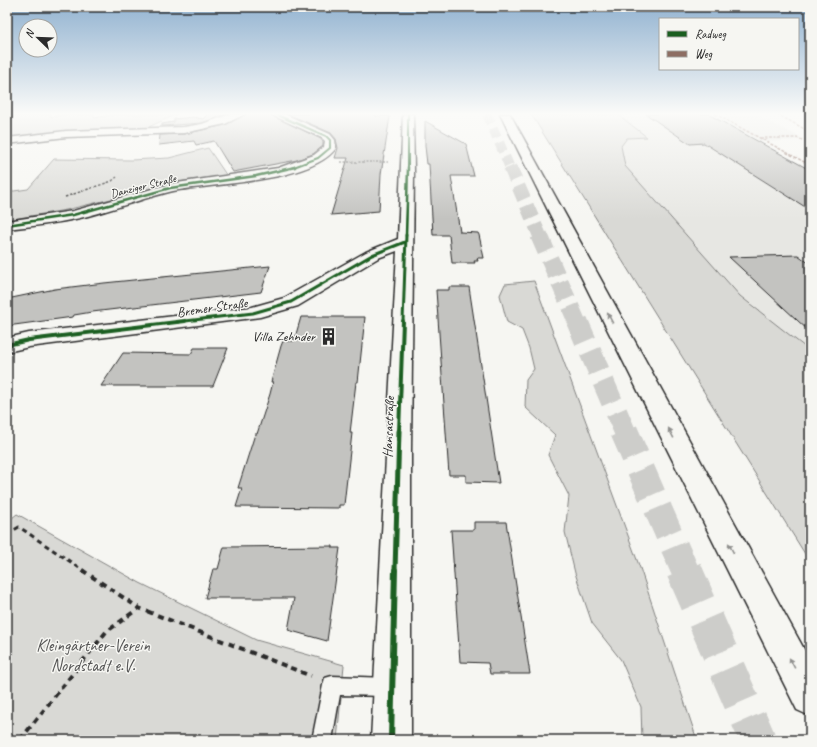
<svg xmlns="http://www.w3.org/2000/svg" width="817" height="747" font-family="Caveat,sans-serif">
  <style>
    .built { fill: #e7e7e3 }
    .green { fill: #d9d9d5; stroke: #828280 }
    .building { fill: #c3c3c0; stroke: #2b2b2b }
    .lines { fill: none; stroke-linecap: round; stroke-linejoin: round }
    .motorway-tunnel-far5 { stroke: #cdcdca; stroke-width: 10; stroke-dasharray: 10 5.5; stroke-linecap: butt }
    .motorway-tunnel-far4 { stroke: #cdcdca; stroke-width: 14; stroke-dasharray: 14 7; stroke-linecap: butt }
    .motorway-tunnel-far3 { stroke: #cdcdca; stroke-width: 18; stroke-dasharray: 18 8; stroke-linecap: butt }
    .motorway-tunnel-far2 { stroke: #cdcdca; stroke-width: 22; stroke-dasharray: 22 11; stroke-linecap: butt }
    .motorway-tunnel-far1 { stroke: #cdcdca; stroke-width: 28; stroke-dasharray: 28 14; stroke-linecap: butt }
    .motorway-tunnel { stroke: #cdcdca; stroke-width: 36; stroke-dasharray: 36 18; stroke-linecap: butt }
    .service-casing { stroke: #2b2b2b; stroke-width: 3 }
    .minor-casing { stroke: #2b2b2b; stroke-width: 3 }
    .motorway-casing { stroke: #2b2b2b; stroke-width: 3 }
    .path-far3 { stroke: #2b2b2b; stroke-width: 1; stroke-dasharray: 2 1.5; stroke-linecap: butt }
    .path-far2 { stroke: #2b2b2b; stroke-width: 1.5; stroke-dasharray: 2.5 2; stroke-linecap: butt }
    .path-far1 { stroke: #2b2b2b; stroke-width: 3; stroke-dasharray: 5 4; stroke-linecap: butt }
    .path { stroke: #2b2b2b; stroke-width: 4; stroke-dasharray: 6 5; stroke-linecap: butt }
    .service { fill: #f6f6f2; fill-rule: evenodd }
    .minor { fill: #f6f6f2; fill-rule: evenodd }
    .motorway { fill: #f6f6f2; fill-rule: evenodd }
    .quiet { stroke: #8d6e63; stroke-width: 1.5; stroke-dasharray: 3 1.5; stroke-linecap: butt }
    .cycleway-far5-casing { stroke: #f6f6f2; stroke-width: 3 }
    .cycleway-far4-casing { stroke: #f6f6f2; stroke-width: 4 }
    .cycleway-far3-casing { stroke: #f6f6f2; stroke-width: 5 }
    .cycleway-far2-casing { stroke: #f6f6f2; stroke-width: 6 }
    .cycleway-far1-casing { stroke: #f6f6f2; stroke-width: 8 }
    .cycleway-casing { stroke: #f6f6f2; stroke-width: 9 }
    .cycleway-far5 { stroke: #1b5e20; stroke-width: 2 }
    .cycleway-far4 { stroke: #1b5e20; stroke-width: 2.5 }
    .cycleway-far3 { stroke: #1b5e20; stroke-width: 3 }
    .cycleway-far2 { stroke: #1b5e20; stroke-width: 4 }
    .cycleway-far1 { stroke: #1b5e20; stroke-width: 5 }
    .cycleway { stroke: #1b5e20; stroke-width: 6 }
    .oneway { fill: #90908e }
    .labels { text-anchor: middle; stroke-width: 3; stroke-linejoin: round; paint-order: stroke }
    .far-street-label { font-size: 12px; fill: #2b2b2b; stroke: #f6f6f2 }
    .street-label { font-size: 14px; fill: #2b2b2b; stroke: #f6f6f2 }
    .poi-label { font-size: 14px; fill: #2b2b2b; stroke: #f6f6f2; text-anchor: end }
    .near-park-label { font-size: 17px; fill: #565656; stroke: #f6f6f2 }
  </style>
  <rect width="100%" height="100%" fill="#f6f6f2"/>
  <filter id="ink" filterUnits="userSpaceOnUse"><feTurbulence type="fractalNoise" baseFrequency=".025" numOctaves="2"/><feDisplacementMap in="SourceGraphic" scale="8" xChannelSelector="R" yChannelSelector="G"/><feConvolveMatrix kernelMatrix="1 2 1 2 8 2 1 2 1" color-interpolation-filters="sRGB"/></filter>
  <g filter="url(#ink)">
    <!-- built -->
    <path class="built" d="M 617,114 L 753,114 L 806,140 L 760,142 L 810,169 L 810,351 L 740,296 L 625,166 L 621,146 L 627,138 L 647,136 Z"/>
    <!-- green -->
    <g class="green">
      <path d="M 18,114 L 51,114 L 51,117 L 68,114 L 94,114 L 94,118 L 118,114 L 177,114 L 142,130 L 84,130 L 7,139 L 7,117 Z"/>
      <path d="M 531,114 L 617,114 L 647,137 L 627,138 L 621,146 L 625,166 L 740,296 L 810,351 L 810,562 Z"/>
      <path d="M 208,148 L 227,176 L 184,181 L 66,210 L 7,220 L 7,192 L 28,189 L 54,159 L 131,160 L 169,158 Z"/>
      <path d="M 534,281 L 640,568 L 697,740 L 642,740 L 641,707 L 621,660 L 592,623 L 575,573 L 565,532 L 569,496 L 548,455 L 555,435 L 525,407 L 526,380 L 534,369 L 529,348 L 522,330 L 507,322 L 500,295 L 505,284 Z"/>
      <path d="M 17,514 L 140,583 L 256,640 L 344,665 L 337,740 L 7,740 L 7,522 Z"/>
    </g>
    <!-- building -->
    <g class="building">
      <path d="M 208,114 L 226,114 L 202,123 L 162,126 L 162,124 L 174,122 L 174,119 L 193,117 L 203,119 Z"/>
      <path d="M 246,114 L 269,114 L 321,139 L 323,142 L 323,146 L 313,154 L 297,160 L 233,172 L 214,141 L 196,145 L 194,141 L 159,145 L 160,135 L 184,134 L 225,125 Z"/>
      <path d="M 288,114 L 375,114 L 375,116 L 390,116 L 381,174 L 379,211 L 331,215 L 348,158 L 335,158 L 338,148 L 336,139 L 331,133 Z"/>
      <path d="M 646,114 L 708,114 L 810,170 L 810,210 L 704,143 L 690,144 Z"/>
      <path d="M 425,121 L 466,144 L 474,176 L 451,176 L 460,232 L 478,233 L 479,235 L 484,258 L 477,258 L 478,261 L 474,261 L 475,263 L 452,263 L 449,235 L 433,235 L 429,164 L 427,164 L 425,146 Z"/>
      <path d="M 798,255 L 810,264 L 810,332 L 729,257 Z"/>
      <path d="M 270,266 L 261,292 L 92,312 L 74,315 L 73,317 L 7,326 L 7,299 L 55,289 L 104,283 Z"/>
      <path d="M 449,287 L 469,287 L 499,483 L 466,482 L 466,475 L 449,475 L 436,290 L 449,290 Z"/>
      <path d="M 301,317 L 365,317 L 358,382 L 356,382 L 350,433 L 352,433 L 344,505 L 339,505 L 339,508 L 236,507 L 242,488 L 238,488 L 255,434 L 257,434 L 270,394 L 273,382 L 271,382 L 281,346 L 283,341 L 294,341 Z"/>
      <path d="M 194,348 L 228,348 L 213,386 L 101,386 L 123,353 L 191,354 Z"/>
      <path d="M 474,522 L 506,522 L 530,674 L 490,674 L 488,663 L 460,662 L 451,530 L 474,530 Z"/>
      <path d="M 333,546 L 333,548 L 340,548 L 327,641 L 288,630 L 294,598 L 205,598 L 213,569 L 218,569 L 224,547 Z"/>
    </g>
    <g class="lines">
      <!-- motorway-tunnel-far5 -->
      <path class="motorway-tunnel-far5" d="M 487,114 L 510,168"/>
      <!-- motorway-tunnel-far4 -->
      <path class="motorway-tunnel-far4" d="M 510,167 L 540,236"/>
      <!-- motorway-tunnel-far3 -->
      <path class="motorway-tunnel-far3" d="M 539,235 L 577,322"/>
      <!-- motorway-tunnel-far2 -->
      <path class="motorway-tunnel-far2" d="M 577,321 L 625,432"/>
      <!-- motorway-tunnel-far1 -->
      <path class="motorway-tunnel-far1" d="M 624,431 L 685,571"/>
      <!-- motorway-tunnel -->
      <path class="motorway-tunnel" d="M 684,570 L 758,740"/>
      <defs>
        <path id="service" d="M 332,676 L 388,678 L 395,680 L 397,687 L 395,694 L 388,696 L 340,695 L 332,740 L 312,740 L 323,685 L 325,678 Z"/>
        <g id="minor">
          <path d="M 231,114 L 245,114 L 225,124 L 184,133 L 66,137 L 7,144 L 7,138 L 66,131 L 184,127 L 202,124 Z"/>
          <path d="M 270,114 L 284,114 L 330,134 L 335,140 L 336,148 C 311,183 210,183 169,192 C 141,199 115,209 88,216 C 61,223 34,226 7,229 L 7,221 L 73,211 L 170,184 L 278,168 L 314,155 L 324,147 L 325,141 L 322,138 Z"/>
          <path d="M 403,114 L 413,114 L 414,172 L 411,452 L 411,740 L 371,740 L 397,251 L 378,258 L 298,306 L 260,317 L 29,347 L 7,352 L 7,338 L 29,333 L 252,307 L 284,298 L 366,252 L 398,239 Z"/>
        </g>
        <path id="motorway" d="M 500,114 L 510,114 L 810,660 L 810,716 L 797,710 Z"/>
      </defs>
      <!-- service casing -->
      <use href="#service" class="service-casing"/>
      <!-- minor casing -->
      <use href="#minor" class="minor-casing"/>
      <!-- motorway casing -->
      <use href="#motorway" class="motorway-casing"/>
      <!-- path-far3 -->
      <path class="path-far3" d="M 341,162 L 388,162"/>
      <!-- path-far2 -->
      <path class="path-far2" d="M 65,197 L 112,181 L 117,177"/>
      <!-- path-far1 -->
      <path class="path-far1" d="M 7,534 L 19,527 L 84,571"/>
      <!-- path -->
      <g class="path">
        <path d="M 82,570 L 139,608 L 311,676"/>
        <path d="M 20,740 L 106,632 L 139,608"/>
      </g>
      <!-- service -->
      <use href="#service" class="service"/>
      <!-- minor -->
      <use href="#minor" class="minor"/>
      <!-- motorway -->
      <use href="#motorway" class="motorway"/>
      <!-- quiet -->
      <g class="quiet">
        <path d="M 715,114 L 810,165"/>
        <path d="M 777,114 L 810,132"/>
        <path d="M 760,138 L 797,138 L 802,140"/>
      </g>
      <defs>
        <g id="cycleway-far5">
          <path d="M 275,114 L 326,136 L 330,140 L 330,148 L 318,158 L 291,168"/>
          <path d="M 408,114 L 408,168"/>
        </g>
        <g id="cycleway-far4">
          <path d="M 7,225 L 73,215 L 170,188 L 256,176 L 295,167"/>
          <path d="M 406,236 L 408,167"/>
        </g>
        <g id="cycleway-far3">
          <path d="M 177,322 L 253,313 L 291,302 L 372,255 L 405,242"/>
          <path d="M 403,322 L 406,235"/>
        </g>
        <g id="cycleway-far2">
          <path d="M 7,345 L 29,340 L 185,321"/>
          <path d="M 399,432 L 403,321"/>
        </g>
        <path id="cycleway-far1" d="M 395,571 L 399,431"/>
        <path id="cycleway" d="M 391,740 L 395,570"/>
      </defs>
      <!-- cycleway-far5 casing -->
      <use href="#cycleway-far5" class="cycleway-far5-casing"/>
      <!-- cycleway-far4 casing -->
      <use href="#cycleway-far4" class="cycleway-far4-casing"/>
      <!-- cycleway-far3 casing -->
      <use href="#cycleway-far3" class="cycleway-far3-casing"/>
      <!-- cycleway-far2 casing -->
      <use href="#cycleway-far2" class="cycleway-far2-casing"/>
      <!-- cycleway-far1 casing -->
      <use href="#cycleway-far1" class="cycleway-far1-casing"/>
      <!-- cycleway casing -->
      <use href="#cycleway" class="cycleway-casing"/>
      <!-- cycleway-far5 -->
      <use href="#cycleway-far5" class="cycleway-far5"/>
      <!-- cycleway-far4 -->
      <use href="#cycleway-far4" class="cycleway-far4"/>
      <!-- cycleway-far3 -->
      <use href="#cycleway-far3" class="cycleway-far3"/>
      <!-- cycleway-far2 -->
      <use href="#cycleway-far2" class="cycleway-far2"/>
      <!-- cycleway-far1 -->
      <use href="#cycleway-far1" class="cycleway-far1"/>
      <!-- cycleway -->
      <use href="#cycleway" class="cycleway"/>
    </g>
    <!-- one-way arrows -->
    <defs><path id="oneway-solid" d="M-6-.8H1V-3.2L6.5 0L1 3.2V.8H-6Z"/></defs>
    <g class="oneway">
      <use href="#oneway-solid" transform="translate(610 318) rotate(-118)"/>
      <use href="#oneway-solid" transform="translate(671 433) rotate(-118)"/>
      <use href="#oneway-solid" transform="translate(731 548) rotate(-118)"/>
      <use href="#oneway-solid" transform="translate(792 663) rotate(-118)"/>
    </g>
  </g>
  <!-- sky -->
  <linearGradient id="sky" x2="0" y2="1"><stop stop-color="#91b2d0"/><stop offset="0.52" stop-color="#fbfbf9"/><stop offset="1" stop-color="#fbfbf9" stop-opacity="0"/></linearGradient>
  <rect width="817" height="219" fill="url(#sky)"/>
  <!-- icons -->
  <defs>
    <symbol id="building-bare" viewBox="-9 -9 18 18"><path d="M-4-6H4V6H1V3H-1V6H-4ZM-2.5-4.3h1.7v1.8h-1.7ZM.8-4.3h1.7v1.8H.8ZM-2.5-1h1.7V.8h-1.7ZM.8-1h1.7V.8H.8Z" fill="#2b2b2b" stroke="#f6f6f2" stroke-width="2.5" paint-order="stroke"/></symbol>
  </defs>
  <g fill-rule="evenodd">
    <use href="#building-bare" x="316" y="324" width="25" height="25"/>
  </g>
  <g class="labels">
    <!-- far-street labels -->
    <g class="far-street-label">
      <text transform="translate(143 186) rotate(-14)" y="4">Danziger Straße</text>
    </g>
    <!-- street labels -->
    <g class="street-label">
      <text transform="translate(212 307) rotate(-8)" y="5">Bremer Straße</text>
      <text transform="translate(388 427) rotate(-88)" y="5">Hansastraße</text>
    </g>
    <!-- poi labels -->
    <g class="poi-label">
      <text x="315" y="341">Villa Zehnder</text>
    </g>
    <!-- near-park labels -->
    <g class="near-park-label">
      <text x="93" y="651">Kleingärtner-Verein<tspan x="93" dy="20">Nordstadt e.V.</tspan></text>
    </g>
  </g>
  <!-- margin -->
  <rect width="817" height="747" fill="none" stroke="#f6f6f2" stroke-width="24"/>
  <rect x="12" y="12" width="793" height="723" fill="none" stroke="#2b2b2b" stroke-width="1.5" filter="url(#ink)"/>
  <!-- legend -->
  <rect x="659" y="18" width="140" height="52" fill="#f6f6f2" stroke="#a5a5a2"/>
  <rect x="667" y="31" width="20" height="6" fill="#1b5e20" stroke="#a5a5a2"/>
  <text x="695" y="38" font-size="12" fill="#2b2b2b">Radweg</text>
  <rect x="667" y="51" width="20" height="6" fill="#8d6e63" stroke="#a5a5a2"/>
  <text x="695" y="58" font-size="12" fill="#2b2b2b">Weg</text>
  <!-- north arrow -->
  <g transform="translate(38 38) rotate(293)"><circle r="19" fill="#f6f6f2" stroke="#a5a5a2"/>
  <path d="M0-3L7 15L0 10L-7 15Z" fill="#2b2b2b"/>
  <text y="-6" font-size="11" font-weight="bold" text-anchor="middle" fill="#2b2b2b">N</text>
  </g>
</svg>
